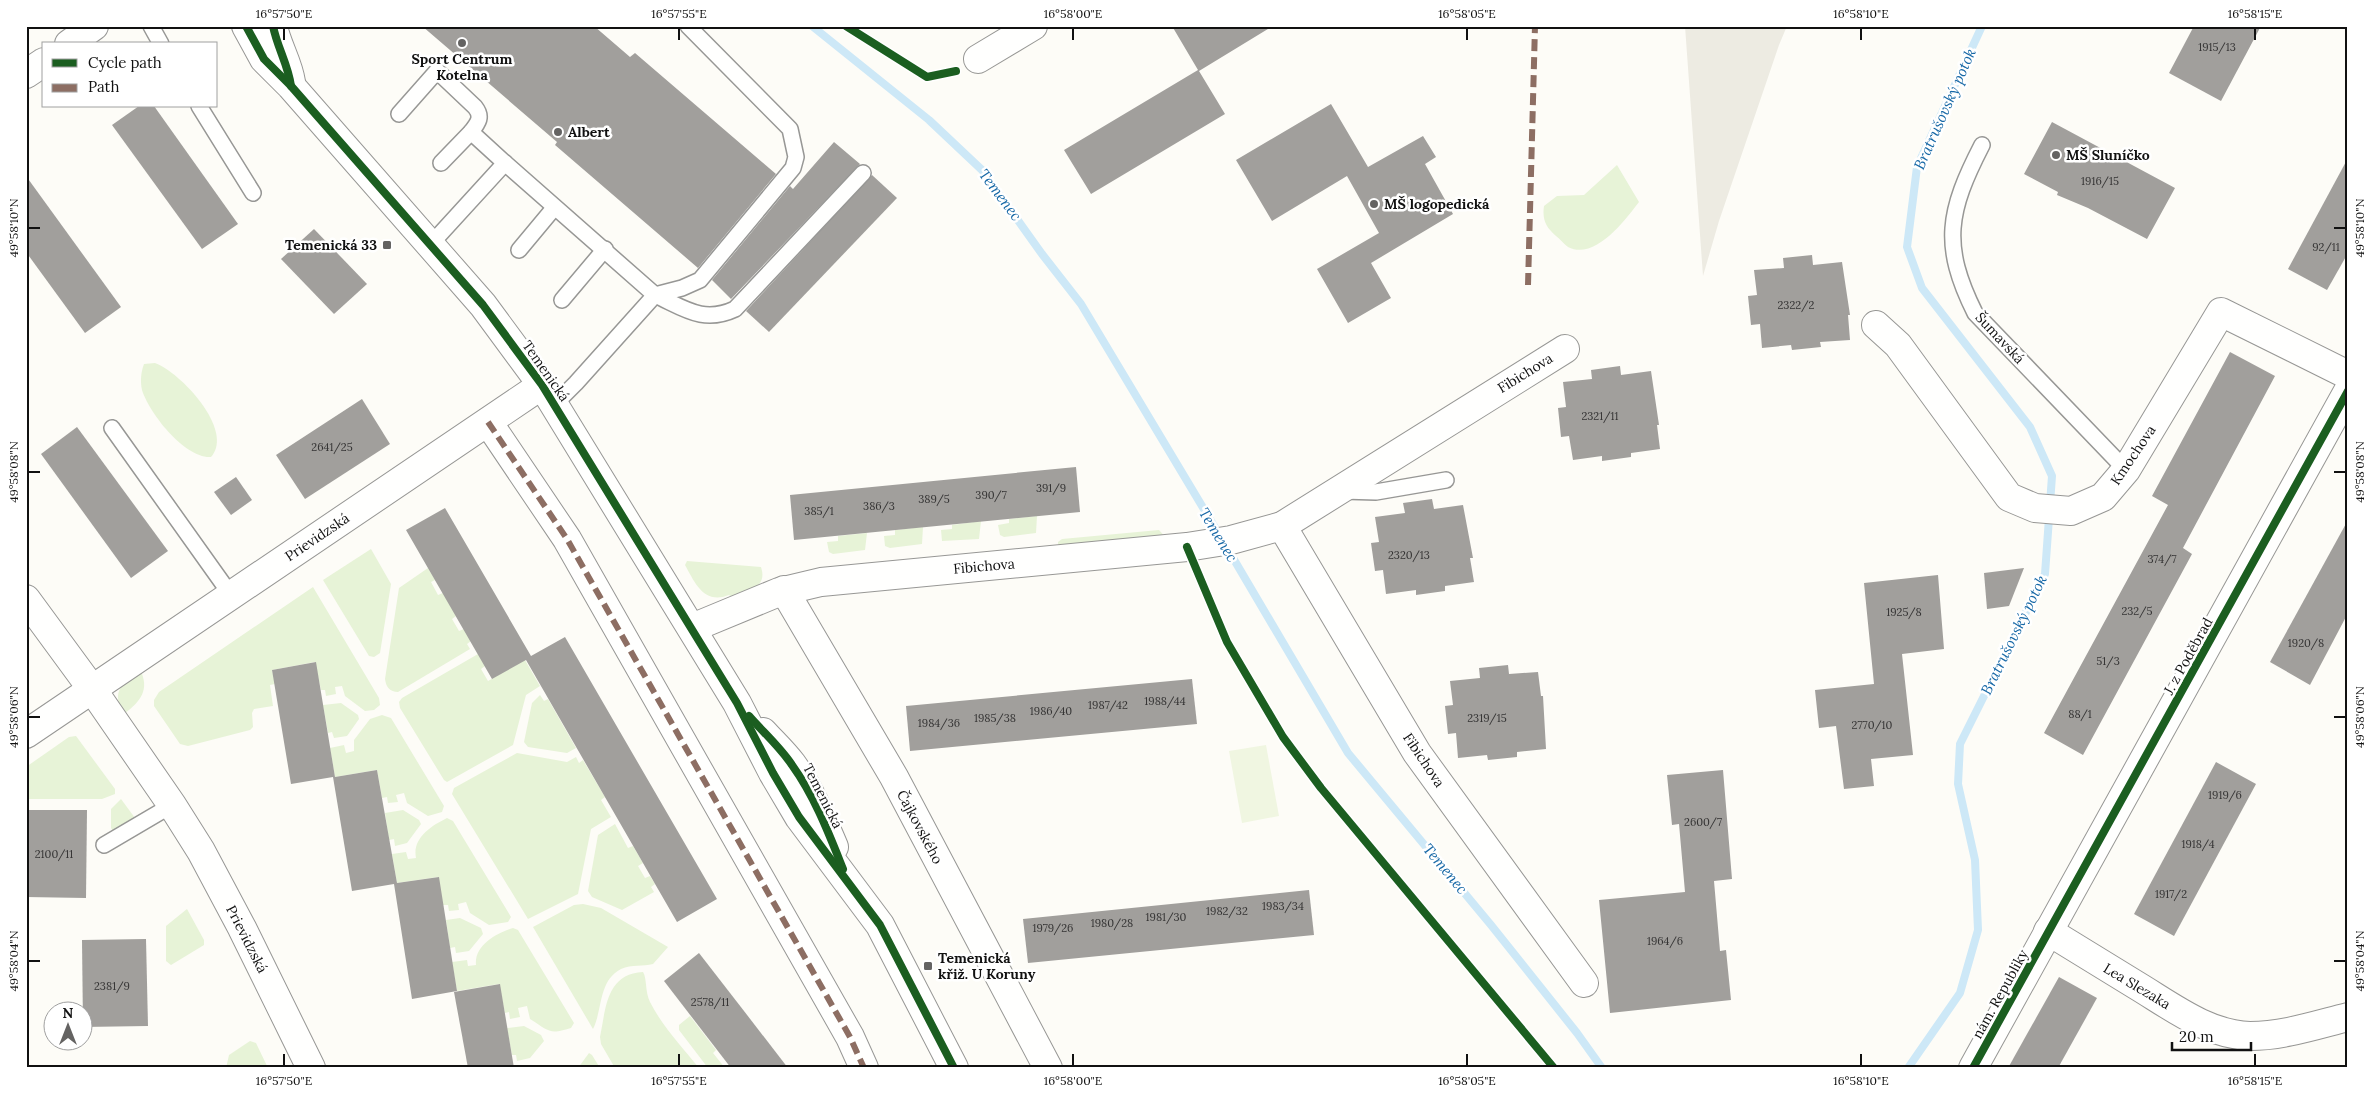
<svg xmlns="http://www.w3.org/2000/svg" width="2374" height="1094" font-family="Lora,serif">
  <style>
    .green { fill: #e7f3d7 }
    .pitch { fill: #f0f6e1 }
    .plaza { fill: #edebe2 }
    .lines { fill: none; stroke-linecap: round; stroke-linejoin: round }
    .stream { stroke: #cde8f7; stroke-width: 8 }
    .building { fill: #a19f9c }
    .service-casing { stroke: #979795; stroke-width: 18 }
    .minor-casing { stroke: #979795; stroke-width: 30 }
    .tertiary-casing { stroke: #979795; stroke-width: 30 }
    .service { stroke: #fffffe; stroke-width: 15 }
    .minor { stroke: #fffffe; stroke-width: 28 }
    .tertiary { stroke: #fffffe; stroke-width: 28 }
    .quiet { stroke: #8d6e63; stroke-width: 6; stroke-dasharray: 12 6; stroke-linecap: butt }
    .cycleway-casing { stroke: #fff; stroke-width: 11 }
    .cycleway { stroke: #1b5e20; stroke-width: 8 }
    .ticks { fill: none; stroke: #111; stroke-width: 2 }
    .poi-dot { fill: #646362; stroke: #fff; stroke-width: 2 }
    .labels { text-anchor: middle; stroke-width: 5; stroke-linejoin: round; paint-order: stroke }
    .number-label { font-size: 11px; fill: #353434 }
    .poi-label { font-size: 14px; font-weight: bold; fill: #111; stroke: #fff; text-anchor: start }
    .street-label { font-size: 14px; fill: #111; stroke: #fff }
    .water-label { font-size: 15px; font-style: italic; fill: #1768a6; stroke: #fff }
    .neatline { fill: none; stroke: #111; stroke-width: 2 }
    .ticks-label { font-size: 12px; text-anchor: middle; fill: #111 }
  </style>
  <rect width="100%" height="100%" fill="#fdfcf7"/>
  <!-- green -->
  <g class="green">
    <path d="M 1617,165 L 1639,202 C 1625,220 1595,261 1568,247 C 1564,244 1560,239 1556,236 C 1546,227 1542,220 1544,206 L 1557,196 L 1584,195 Z"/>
    <path d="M 155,363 C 180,372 235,430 211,457 C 185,459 149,413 142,390 C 140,381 141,372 144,364 Z"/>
    <path d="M 1037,516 L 1036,533 L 1004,537 L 1000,535 L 998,525 L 1009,523 L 1009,519 Z"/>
    <path d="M 981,521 L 979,539 L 942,541 L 941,530 L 952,529 L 952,525 Z"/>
    <path d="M 923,527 L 922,544 L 890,548 L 885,546 L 884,536 L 895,535 L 895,530 Z"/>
    <path d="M 1159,530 L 1167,539 L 1058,549 L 1058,542 L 1062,539 Z"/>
    <path d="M 867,533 L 865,550 L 833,554 L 829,552 L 827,542 L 838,541 L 838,536 Z"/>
    <path d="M 371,549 L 391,584 L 380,653 L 374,657 L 369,656 L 323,580 Z"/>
    <path d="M 687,561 L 761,567 C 768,588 748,591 732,597 L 729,595 C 704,605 695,583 685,565 Z"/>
    <path d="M 428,568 L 435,580 L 431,582 L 438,595 L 443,593 L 456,616 L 452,619 L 459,631 L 464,629 L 471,641 L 467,644 L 470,649 L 398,692 C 390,692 386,687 385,679 L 399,588 Z"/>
    <path d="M 313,587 L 379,698 L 380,705 L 374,710 L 365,711 L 345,696 L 342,686 L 335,687 L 336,694 L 326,696 L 325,690 L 321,690 L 315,662 L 272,670 L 275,684 L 270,685 L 273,706 L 254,709 L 252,713 L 253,727 L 250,730 L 188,746 L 180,744 L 154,706 L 154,700 L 159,692 Z"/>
    <path d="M 478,654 L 485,666 L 481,669 L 488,681 L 525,660 L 540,686 L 526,695 L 513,745 L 447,782 L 444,780 L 400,708 L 399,702 L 402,698 Z"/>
    <path d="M 140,669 C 150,690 141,701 124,714 C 110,691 123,683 140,669 Z"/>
    <path d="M 540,695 L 544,701 L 548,699 L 576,748 L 567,753 L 528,747 L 524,742 L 532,703 Z"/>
    <path d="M 341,703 L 358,715 L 359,719 L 347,736 L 334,738 L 332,732 L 328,733 L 323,705 Z"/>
    <path d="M 382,715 L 391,718 L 444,806 L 442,812 L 428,816 L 407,803 L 404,793 L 396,795 L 398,802 L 388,803 L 387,797 L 382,798 L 377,770 L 335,777 L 330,748 L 344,745 L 346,753 L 354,751 L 354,740 L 370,719 Z"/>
    <path d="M 76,736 L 115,789 L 115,794 L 102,799 L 26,799 L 26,767 L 69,737 Z"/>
    <path d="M 517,753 L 567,762 L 576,757 L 579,763 L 583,760 L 605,797 L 601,800 L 611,817 L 591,829 L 578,894 L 528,919 L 452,794 L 454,788 Z"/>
    <path d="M 121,799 L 135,818 L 114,833 L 111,828 L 111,809 Z"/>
    <path d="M 403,810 L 419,820 L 421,824 L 407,843 L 395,846 L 394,839 L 389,840 L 385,813 Z"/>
    <path d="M 447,818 L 453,821 L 511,917 L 508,922 L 489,925 L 470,913 L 466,902 L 458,904 L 459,910 L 449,911 L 448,905 L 443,905 L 438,877 L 397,883 L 392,854 L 406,852 L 408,859 L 416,858 C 412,838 431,826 447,818 Z"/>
    <path d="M 615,824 L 628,848 L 633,846 L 643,863 L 638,866 L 645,878 L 650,876 L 655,884 L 651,887 L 654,892 L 622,910 L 592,897 L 588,891 L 598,835 Z"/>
    <path d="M 583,904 L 601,908 L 668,947 L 653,964 C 643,967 632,964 621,969 C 598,981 603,1009 593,1029 L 533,927 L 574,905 Z"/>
    <path d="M 187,909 L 204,940 L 204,945 L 171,965 L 166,961 L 166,926 Z"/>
    <path d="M 460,918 L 481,928 L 483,934 L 469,951 L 456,953 L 455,947 L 450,948 L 446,920 Z"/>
    <path d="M 513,928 L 518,930 L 574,1023 L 571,1028 C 549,1035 549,1031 530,1019 L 527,1006 L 518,1008 L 520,1017 L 510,1019 L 509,1012 L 505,1013 L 499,984 L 457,991 L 452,962 L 467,960 L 468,966 L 476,965 C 474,945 497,933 513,928 Z"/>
    <path d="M 643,972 C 647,978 645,992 650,1002 C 662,1026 682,1047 699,1068 L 615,1068 L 601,1044 L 600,1037 C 606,1008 606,974 643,972 Z"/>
    <path d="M 690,1016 L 716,1050 L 713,1053 L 725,1068 L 708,1068 L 679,1030 L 679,1025 Z"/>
    <path d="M 524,1026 L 541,1035 L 544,1041 L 530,1058 L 517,1061 L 516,1055 L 512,1055 L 507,1028 Z"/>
    <path d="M 250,1041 L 256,1043 L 268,1068 L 226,1068 L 229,1055 Z"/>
    <path d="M 589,1053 L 592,1055 L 600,1068 L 578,1068 Z"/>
  </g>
  <!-- pitch -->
  <path class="pitch" d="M 1266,745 L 1279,816 L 1242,823 L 1229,751 Z"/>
  <!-- plaza -->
  <path class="plaza" d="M 1685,26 L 1787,26 L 1779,45 L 1719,221 L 1703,276 Z"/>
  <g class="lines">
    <!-- stream -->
    <g class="stream">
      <path d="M 812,26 L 929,120 L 982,170 L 1042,254 L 1081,304 L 1220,536"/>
      <path d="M 1226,546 L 1348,753 L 1491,925 L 1577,1033 L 1602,1068"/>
      <path d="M 1908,1068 L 1960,993 L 1978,930 L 1975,860 L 1958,784 L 1960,744 L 2045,574 L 2052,476 L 2030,427 L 1922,288 L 1907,247 L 1917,167 L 1982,26"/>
    </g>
  </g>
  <!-- building -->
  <g class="building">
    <path d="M 422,26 L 594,26 L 630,57 L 635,53 L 776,174 L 698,268 L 555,145 L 557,142 Z"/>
    <path d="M 1172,26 L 1273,26 L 1199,71 L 1225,114 L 1091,194 L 1064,150 L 1198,70 Z"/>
    <path d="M 2194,26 L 2261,26 L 2221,101 L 2169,73 Z"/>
    <path d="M 1331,104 L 1368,167 L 1423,136 L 1436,157 L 1425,164 L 1453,214 L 1371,263 L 1391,298 L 1348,323 L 1317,269 L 1379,233 L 1347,176 L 1272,221 L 1236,160 Z"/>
    <path d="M 139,106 L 154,106 L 238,224 L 202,249 L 112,125 Z"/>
    <path d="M 2052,122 L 2175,188 L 2147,239 L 2088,208 L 2057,195 L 2058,192 L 2024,174 Z"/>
    <path d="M 834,142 L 860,164 L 731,299 L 712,280 L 790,186 L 793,189 Z"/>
    <path d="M 2348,158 L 2348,253 L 2327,290 L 2288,269 Z"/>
    <path d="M 872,175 L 897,198 L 769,332 L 746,311 Z"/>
    <path d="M 26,176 L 121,307 L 85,333 L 26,252 Z"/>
    <path d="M 314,229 L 367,284 L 334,314 L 281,259 Z"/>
    <path d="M 1812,255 L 1813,265 L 1842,262 L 1850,315 L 1848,315 L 1850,340 L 1820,342 L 1821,347 L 1792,350 L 1791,345 L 1762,348 L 1760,324 L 1751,325 L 1748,296 L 1757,295 L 1754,270 L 1784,268 L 1783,258 Z"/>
    <path d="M 2230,352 L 2275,376 L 2183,548 L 2192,554 L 2083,755 L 2044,733 L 2168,505 L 2152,496 Z"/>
    <path d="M 1620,366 L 1621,375 L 1651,371 L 1659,425 L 1657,425 L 1660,449 L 1631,453 L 1631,457 L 1602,461 L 1602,456 L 1573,460 L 1569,436 L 1561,437 L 1558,408 L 1566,407 L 1563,382 L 1592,379 L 1591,370 Z"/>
    <path d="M 362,399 L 390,444 L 305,499 L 276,455 Z"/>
    <path d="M 77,427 L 168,551 L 131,578 L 41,454 Z"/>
    <path d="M 1076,467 L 1080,512 L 794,540 L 790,495 Z"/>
    <path d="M 236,477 L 252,500 L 231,515 L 214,492 Z"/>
    <path d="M 1432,499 L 1434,509 L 1463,505 L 1473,558 L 1470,558 L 1474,582 L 1445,586 L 1445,591 L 1416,595 L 1416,590 L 1386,594 L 1383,570 L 1375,571 L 1371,543 L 1379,542 L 1375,517 L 1405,513 L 1403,503 Z"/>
    <path d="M 445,508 L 531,656 L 565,637 L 717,899 L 677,922 L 526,660 L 492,679 L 406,530 Z"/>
    <path d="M 2348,520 L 2348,613 L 2310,685 L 2270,662 Z"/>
    <path d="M 2024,568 L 2009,606 L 1987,609 L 1984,573 Z"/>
    <path d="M 1938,575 L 1944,649 L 1902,654 L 1913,755 L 1871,759 L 1874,786 L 1844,789 L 1836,726 L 1819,728 L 1815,690 L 1874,684 L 1864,583 Z"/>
    <path d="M 316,662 L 335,777 L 377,770 L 397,883 L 439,877 L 457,991 L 412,999 L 394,884 L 352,891 L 333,777 L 291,784 L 272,670 Z"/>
    <path d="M 1508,665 L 1509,674 L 1538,672 L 1541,696 L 1543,696 L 1546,749 L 1517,752 L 1517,757 L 1488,760 L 1487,755 L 1458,758 L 1456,733 L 1448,734 L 1445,706 L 1453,705 L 1450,681 L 1480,678 L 1479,668 Z"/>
    <path d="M 1192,679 L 1197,724 L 910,751 L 906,706 Z"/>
    <path d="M 2216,762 L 2256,784 L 2174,936 L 2134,914 Z"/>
    <path d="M 1723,770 L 1732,879 L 1714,881 L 1720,951 L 1726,950 L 1731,1000 L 1610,1013 L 1599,900 L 1685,892 L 1679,824 L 1672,825 L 1667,775 Z"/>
    <path d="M 26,810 L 87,810 L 86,898 L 26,897 Z"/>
    <path d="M 1309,890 L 1314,935 L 1028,963 L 1023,919 Z"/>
    <path d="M 146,939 L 148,1026 L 83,1027 L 82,940 Z"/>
    <path d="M 699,953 L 744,1011 L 788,1068 L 731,1068 L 664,981 Z"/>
    <path d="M 2059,977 L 2097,998 L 2058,1068 L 2008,1068 Z"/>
    <path d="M 500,984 L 514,1068 L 468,1068 L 454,992 Z"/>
  </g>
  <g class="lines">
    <defs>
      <g id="service">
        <path d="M 151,26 L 161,44"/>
        <path d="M 199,106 L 253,193"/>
        <path d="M 399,114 L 437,71 L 475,107 C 483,117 478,123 471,132 L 505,163"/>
        <path d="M 1982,145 C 1948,211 1941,245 1975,313 L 2126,470"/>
        <path d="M 441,163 L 471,132"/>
        <path d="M 431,244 L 505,163 L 655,295 L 576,383 L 555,404"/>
        <path d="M 519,250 L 554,208"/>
        <path d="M 655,295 L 682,288 L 700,280 L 793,168 L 796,157 L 790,129 L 688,26"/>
        <path d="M 655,295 C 684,308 703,324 735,309 L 863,173"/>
        <path d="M 562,300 L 605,249"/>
        <path d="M 112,428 L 231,595"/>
        <path d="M 1343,491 L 1376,492 L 1446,480"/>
        <path d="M 104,845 L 172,805"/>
      </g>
      <g id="minor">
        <path d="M 69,44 L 94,26"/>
        <path d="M 978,59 L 1033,26"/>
        <path d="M 26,74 L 44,62"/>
        <path d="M 1876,325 L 1898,345 L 2009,497 L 2035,508 L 2071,511 L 2103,497 L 2126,470 L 2221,312 L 2348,375"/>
        <path d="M 488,422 L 567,539 L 850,1037 L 864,1068"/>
        <path d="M 1282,526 L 1565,349"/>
        <path d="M 784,590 L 894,777 L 1048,1068"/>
        <path d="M 26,599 L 92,689 L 172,805 L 201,851 L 242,928 L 311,1068"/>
        <path d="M 692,628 L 779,592 L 821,582 L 1187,547 L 1231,540 L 1282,526 L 1417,753 L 1584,983"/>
        <path d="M 26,734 L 542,385"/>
        <path d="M 2048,931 C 2077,949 2107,967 2136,985 C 2171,1006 2208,1035 2250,1036 C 2283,1036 2316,1025 2348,1017"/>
        <path d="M 1973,1068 L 2348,391"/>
      </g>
      <g id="tertiary">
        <path d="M 246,26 L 264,59 L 291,86 L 483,305 L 542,385 L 737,703 L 773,773 L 799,817 L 880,925 L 954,1068"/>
        <path d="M 273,26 C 277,46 288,62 291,82"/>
        <path d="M 763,732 C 772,742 783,752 792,764 C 810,789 822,819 834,847"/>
      </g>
    </defs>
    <!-- service casing -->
    <use href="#service" class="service-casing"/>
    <!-- minor casing -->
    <use href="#minor" class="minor-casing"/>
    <!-- tertiary casing -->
    <use href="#tertiary" class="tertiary-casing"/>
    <!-- service -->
    <use href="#service" class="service"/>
    <!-- minor -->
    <use href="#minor" class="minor"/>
    <!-- tertiary -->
    <use href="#tertiary" class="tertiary"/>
    <!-- quiet -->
    <g class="quiet">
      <path d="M 1528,285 L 1535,26"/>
      <path d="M 488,422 L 567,539 L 850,1037 L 864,1068"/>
    </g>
    <defs>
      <g id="cycleway">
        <path d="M 246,26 L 264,59 L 291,86 L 483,305 L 542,385 L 737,703 L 773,773 L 799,817 L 880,925 L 954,1068"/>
        <path d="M 273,26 C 277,47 288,64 291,86"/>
        <path d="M 846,26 L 927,77 L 956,71"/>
        <path d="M 1187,547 L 1227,642 L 1283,737 L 1321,788 L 1554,1068"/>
        <path d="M 749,716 C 763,732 780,747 792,765 C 815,797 829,834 843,869"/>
        <path d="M 1973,1068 L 2348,391"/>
      </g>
    </defs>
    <!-- cycleway casing -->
    <use href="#cycleway" class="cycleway-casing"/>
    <!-- cycleway -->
    <use href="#cycleway" class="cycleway"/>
  </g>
  <!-- ticks -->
  <path class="ticks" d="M 284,28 L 284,40M 679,28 L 679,40M 1073,28 L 1073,40M 1467,28 L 1467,40M 1861,28 L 1861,40M 2255,28 L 2255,40M 28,228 L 40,228M 2334,228 L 2346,228M 28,472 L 40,472M 2334,472 L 2346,472M 28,717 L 40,717M 2334,717 L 2346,717M 28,961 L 40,961M 2334,961 L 2346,961M 284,1054 L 284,1066M 679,1054 L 679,1066M 1073,1054 L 1073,1066M 1467,1054 L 1467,1066M 1861,1054 L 1861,1066M 2255,1054 L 2255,1066"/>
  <!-- markers -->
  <g class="poi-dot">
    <circle cx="462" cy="43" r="5"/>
    <circle cx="558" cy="132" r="5"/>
    <circle cx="2056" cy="155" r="5"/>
    <circle cx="1374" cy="204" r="5"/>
    <rect x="382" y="240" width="10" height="10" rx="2.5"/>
    <rect x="923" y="961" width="10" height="10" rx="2.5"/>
  </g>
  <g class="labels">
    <!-- number labels -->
    <g class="number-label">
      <text x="2217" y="51">1915/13</text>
      <text x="2100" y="185">1916/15</text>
      <text x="2326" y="251">92/11</text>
      <text x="1796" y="309">2322/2</text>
      <text x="1600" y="420">2321/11</text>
      <text x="332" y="451">2641/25</text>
      <text x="1051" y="492">391/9</text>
      <text x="991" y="499">390/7</text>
      <text x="934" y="503">389/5</text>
      <text x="879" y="510">386/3</text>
      <text x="819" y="515">385/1</text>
      <text x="1409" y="559">2320/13</text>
      <text x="2162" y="563">374/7</text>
      <text x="2137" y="615">232/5</text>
      <text x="1904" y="616">1925/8</text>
      <text x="2306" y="647">1920/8</text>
      <text x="2108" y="665">51/3</text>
      <text x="1165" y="705">1988/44</text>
      <text x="1108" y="709">1987/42</text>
      <text x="1051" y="715">1986/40</text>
      <text x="2080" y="718">88/1</text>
      <text x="995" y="722">1985/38</text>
      <text x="1487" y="722">2319/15</text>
      <text x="939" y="727">1984/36</text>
      <text x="1872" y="729">2770/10</text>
      <text x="2225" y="799">1919/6</text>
      <text x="1703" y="826">2600/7</text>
      <text x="2198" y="848">1918/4</text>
      <text x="54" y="858">2100/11</text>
      <text x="2171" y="898">1917/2</text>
      <text x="1283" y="910">1983/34</text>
      <text x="1227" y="915">1982/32</text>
      <text x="1166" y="921">1981/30</text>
      <text x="1112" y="927">1980/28</text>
      <text x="1053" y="932">1979/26</text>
      <text x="1665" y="945">1964/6</text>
      <text x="112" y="990">2381/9</text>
      <text x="710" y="1006">2578/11</text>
    </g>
    <!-- poi labels -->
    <g class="poi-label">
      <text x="462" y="64" text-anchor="middle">Sport Centrum<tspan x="462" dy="16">Kotelna</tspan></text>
      <text x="568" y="137">Albert</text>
      <text x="2066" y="160">MŠ Sluníčko</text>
      <text x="1384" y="209">MŠ logopedická</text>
      <text x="377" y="250" text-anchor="end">Temenická 33</text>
      <text x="938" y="963">Temenická<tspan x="938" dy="16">křiž. U Koruny</tspan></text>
    </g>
    <!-- street labels -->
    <g class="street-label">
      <text transform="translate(2000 338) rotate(47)" y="5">Šumavská</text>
      <text transform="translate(546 371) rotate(55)" y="5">Temenická</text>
      <text transform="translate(1525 373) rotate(-32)" y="5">Fibichova</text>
      <text transform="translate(2133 455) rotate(-56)" y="5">Kmochova</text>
      <text transform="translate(317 537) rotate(-34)" y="5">Prievidzská</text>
      <text transform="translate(984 566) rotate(-5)" y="5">Fibichova</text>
      <text transform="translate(2188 656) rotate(-61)" y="5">J. z Poděbrad</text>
      <text transform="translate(1424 760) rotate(56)" y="5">Fibichova</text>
      <text transform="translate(823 796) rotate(63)" y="5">Temenická</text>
      <text transform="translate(920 827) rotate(62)" y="5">Čajkovského</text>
      <text transform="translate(247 939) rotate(63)" y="5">Prievidzská</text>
      <text transform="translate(2137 986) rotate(31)" y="5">Lea Slezaka</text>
      <text transform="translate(2000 994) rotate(-61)" y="5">nám. Republiky</text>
    </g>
    <!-- water labels -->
    <g class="water-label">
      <text transform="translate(1945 109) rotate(-66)" y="5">Bratrušovský potok</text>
      <text transform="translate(1000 195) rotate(53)" y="5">Temenec</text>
      <text transform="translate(1218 535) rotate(59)" y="5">Temenec</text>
      <text transform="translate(2014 635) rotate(-64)" y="5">Bratrušovský potok</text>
      <text transform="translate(1445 869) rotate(50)" y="5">Temenec</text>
    </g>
  </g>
  <!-- border -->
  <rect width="2374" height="1094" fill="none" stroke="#ffffff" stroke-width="55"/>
  <!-- legend -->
  <rect x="42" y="42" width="175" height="65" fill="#ffffff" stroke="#a0a0a0"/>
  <rect x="52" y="59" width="25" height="8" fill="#1b5e20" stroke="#a0a0a0"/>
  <text x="88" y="68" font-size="15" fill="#111111">Cycle path</text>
  <rect x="52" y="84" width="25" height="8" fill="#8d6e63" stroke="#a0a0a0"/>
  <text x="88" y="92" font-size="15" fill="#111111">Path</text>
  <!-- north arrow -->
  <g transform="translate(68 1026)"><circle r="24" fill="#ffffff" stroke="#a0a0a0"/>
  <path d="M0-4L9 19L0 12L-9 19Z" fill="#646362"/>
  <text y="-8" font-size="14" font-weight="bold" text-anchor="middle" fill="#111111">N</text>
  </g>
  <!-- scale -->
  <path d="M2172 1042v8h79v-8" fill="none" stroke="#111111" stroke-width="2.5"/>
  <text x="2179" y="1042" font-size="15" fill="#111111" stroke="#ffffff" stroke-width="4" paint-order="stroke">20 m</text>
  <rect x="28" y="28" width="2318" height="1038" class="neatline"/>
  <g class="ticks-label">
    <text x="284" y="18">16°57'50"E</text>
    <text x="679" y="18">16°57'55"E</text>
    <text x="1073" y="18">16°58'00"E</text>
    <text x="1467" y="18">16°58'05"E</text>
    <text x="1861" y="18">16°58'10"E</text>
    <text x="2255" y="18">16°58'15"E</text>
    <text transform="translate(14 228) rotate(-90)" y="4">49°58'10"N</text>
    <text transform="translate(2360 228) rotate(-90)" y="4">49°58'10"N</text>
    <text transform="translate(14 472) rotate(-90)" y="4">49°58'08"N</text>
    <text transform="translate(2360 472) rotate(-90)" y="4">49°58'08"N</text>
    <text transform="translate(14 717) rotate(-90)" y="4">49°58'06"N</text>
    <text transform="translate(2360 717) rotate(-90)" y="4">49°58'06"N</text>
    <text transform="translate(14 961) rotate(-90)" y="4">49°58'04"N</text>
    <text transform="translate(2360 961) rotate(-90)" y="4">49°58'04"N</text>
    <text x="284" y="1085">16°57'50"E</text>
    <text x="679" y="1085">16°57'55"E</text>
    <text x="1073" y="1085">16°58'00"E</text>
    <text x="1467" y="1085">16°58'05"E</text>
    <text x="1861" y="1085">16°58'10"E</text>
    <text x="2255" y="1085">16°58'15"E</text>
  </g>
</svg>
